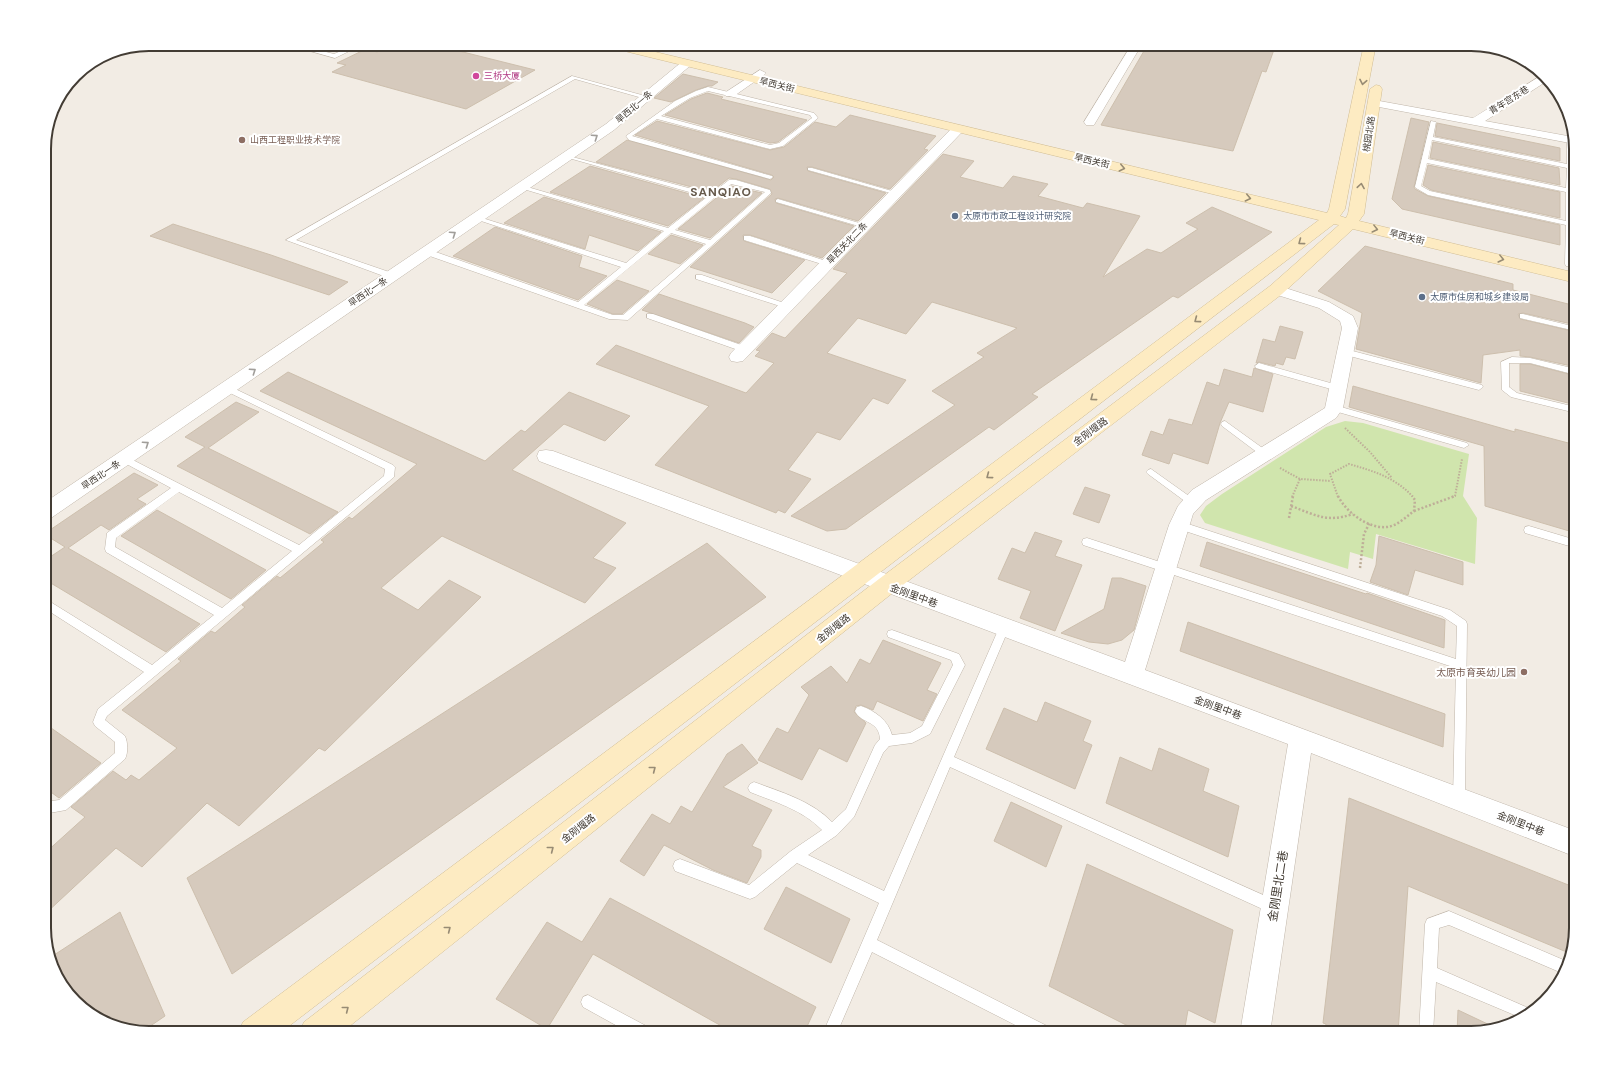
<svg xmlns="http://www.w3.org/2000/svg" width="1620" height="1077" font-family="'DM Sans','Noto Sans SC',sans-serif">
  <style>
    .green { fill: #d0e5ad }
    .building { fill: #d6cabd; stroke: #cdbfad }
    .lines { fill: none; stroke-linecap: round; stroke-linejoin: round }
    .service-casing { stroke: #c0b6aa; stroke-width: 1 }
    .minor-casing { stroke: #c0b6aa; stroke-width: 1 }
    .secondary-casing { stroke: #d1bd94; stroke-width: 1 }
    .path-far1 { stroke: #beae98; stroke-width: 2; stroke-dasharray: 1.5 1.5; stroke-linecap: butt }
    .path { stroke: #beae98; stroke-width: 2.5; stroke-dasharray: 2 2; stroke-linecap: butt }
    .service { fill: #fff; fill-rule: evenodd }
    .minor { fill: #fff; fill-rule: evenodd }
    .secondary { fill: #fdebc2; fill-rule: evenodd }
    .oneway { stroke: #978b74 }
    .oneway2 { stroke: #a19e9a }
    .hotel-dot { fill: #d1479c; stroke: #fff; stroke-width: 1.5 }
    .education-dot { fill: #8d6e63; stroke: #fff; stroke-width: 1.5 }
    .service-dot { fill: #5c6f8a; stroke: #fff; stroke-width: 1.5 }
    .labels { text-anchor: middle; stroke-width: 4; stroke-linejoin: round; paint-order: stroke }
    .far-hotel-label { font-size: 9px; fill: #b23c85; stroke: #fff; text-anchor: start }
    .far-street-label { font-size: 9px; fill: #433c34; stroke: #fff }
    .far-education-label { font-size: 9px; fill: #785e54; stroke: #fff; text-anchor: start }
    .far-service-label { font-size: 9px; fill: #4e5e75; stroke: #fff; text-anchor: start }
    .street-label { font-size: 10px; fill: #433c34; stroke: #fff }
    .education-label { font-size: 10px; fill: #785e54; stroke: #fff; text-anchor: end }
    .far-district-label { font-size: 12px; font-weight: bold; letter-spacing: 1px; fill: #665a4c; stroke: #fff }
    .near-street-label { font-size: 12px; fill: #433c34; stroke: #fff }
    .rim { fill: none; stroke: #433c34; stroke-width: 2 }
  </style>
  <rect width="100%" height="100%" fill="#f2ece4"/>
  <!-- green -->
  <path class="green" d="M 1345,421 L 1363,423 L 1469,454 L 1463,496 L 1477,518 L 1475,564 L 1376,534 L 1373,559 L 1350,552 L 1348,569 L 1205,523 L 1200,515 L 1206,506 L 1222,494 L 1326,427 Z"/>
  <!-- building -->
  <g class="building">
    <path d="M 394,44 L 431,44 L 535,70 L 466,109 L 332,72 L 346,65 L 337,63 L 366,49 L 377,52 Z"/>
    <path d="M 1148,44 L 1276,44 L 1266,72 L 1262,71 L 1233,151 L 1101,125 Z"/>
    <path d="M 683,74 L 718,82 L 712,86 L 708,86 L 696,90 L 671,102 L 654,98 Z"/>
    <path d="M 707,93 L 723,97 L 721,99 L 807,120 L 778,142 L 770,143 L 665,115 L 691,99 Z"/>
    <path d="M 850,115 L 936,136 L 924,149 L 928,150 L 890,189 L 812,167 L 807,167 L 808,171 L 886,193 L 858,221 L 778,198 L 775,199 L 776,203 L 854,226 L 822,258 L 750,235 L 743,235 L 744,241 L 805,260 L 772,293 L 690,267 L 772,194 L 770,189 L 736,179 L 729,178 L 711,192 L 596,162 L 627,140 L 771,180 L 774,177 L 772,175 L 635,135 L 657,121 L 770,150 L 784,147 L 815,122 L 836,127 Z"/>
    <path d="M 1411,118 L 1429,122 L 1414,187 L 1415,189 L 1428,196 L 1560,225 L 1560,245 L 1402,209 L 1392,199 Z"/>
    <path d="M 1437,123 L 1560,148 L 1560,161 L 1435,136 Z"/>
    <path d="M 1433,142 L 1559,168 L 1560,185 L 1430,158 Z"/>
    <path d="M 943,154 L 974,161 L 960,177 L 1003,188 L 1013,176 L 1048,184 L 1038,196 L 1083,208 L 1087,203 L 1140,216 L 1103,277 L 1147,249 L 1161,253 L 1198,229 L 1186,223 L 1212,207 L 1272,232 L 1178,298 L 1173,296 L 1032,394 L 1038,397 L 994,430 L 989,427 L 846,529 L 827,531 L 791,516 L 955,405 L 932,391 L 984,357 L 977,353 L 1017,328 L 932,302 L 906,334 L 858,318 L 827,353 L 906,380 L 888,404 L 873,398 L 840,440 L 817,432 L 788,470 L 811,479 L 785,513 L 778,510 L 776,513 L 655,465 L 709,406 L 596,364 L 616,345 L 746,393 L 774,363 L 755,356 L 760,351 L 756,350 L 772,333 L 785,338 L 847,273 L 833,269 Z"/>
    <path d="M 1428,165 L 1560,192 L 1560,218 L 1431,190 L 1423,185 Z"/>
    <path d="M 590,166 L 704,198 L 668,226 L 550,192 Z"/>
    <path d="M 731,186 L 762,193 L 710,238 L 678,229 Z"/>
    <path d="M 544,197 L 661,232 L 638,251 L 589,235 L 585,249 L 504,223 Z"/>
    <path d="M 173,224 L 271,255 L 348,282 L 329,295 L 150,236 Z"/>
    <path d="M 495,227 L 582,256 L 579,267 L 607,276 L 578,300 L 453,256 Z"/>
    <path d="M 671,235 L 703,245 L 680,264 L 648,254 Z"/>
    <path d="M 1365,246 L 1513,284 L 1513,290 L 1576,306 L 1576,325 L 1523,313 L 1518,314 L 1520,319 L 1576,332 L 1576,367 L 1530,357 L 1520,356 L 1520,350 L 1483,355 L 1481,383 L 1356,349 L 1362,313 L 1318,291 Z"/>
    <path d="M 617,280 L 649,291 L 622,314 L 613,314 L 587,304 Z"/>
    <path d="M 659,294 L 745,323 L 754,327 L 739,343 L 642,310 Z"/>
    <path d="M 1280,326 L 1303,332 L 1295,359 L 1286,357 L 1283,365 L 1276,363 L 1275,366 L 1259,362 L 1256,363 L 1263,339 L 1275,342 Z"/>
    <path d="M 1520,364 L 1530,364 L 1576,376 L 1576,405 L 1520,391 Z"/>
    <path d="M 1254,368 L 1273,374 L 1263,412 L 1229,402 L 1220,423 L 1208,464 L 1173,453 L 1169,464 L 1142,455 L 1151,431 L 1163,435 L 1169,419 L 1192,425 L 1207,382 L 1219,386 L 1224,369 L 1252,377 Z"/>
    <path d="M 288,372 L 485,461 L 521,430 L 525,432 L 569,392 L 630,416 L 605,441 L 564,424 L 512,470 L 626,523 L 593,558 L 616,568 L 585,603 L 442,536 L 381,588 L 418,610 L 449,580 L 481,597 L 325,751 L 319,748 L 239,826 L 207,803 L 142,867 L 116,848 L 44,915 L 44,854 L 85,817 L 71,807 L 113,771 L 126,780 L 131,775 L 139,780 L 177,748 L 122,710 L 181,661 L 178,659 L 211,631 L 215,633 L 245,607 L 242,605 L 277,576 L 280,578 L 324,542 L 321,540 L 349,517 L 352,519 L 417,464 L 260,391 Z"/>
    <path d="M 1353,386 L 1515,432 L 1515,429 L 1576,445 L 1576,533 L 1485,506 L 1484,446 L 1349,407 Z"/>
    <path d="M 236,402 L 259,412 L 208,448 L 338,512 L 310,534 L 177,466 L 205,447 L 185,437 Z"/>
    <path d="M 134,473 L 158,485 L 137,499 L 146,504 L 109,530 L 101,525 L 68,548 L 200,624 L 166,652 L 44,579 L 44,561 L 65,547 L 44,534 Z"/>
    <path d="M 1085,487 L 1110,495 L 1099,523 L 1073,514 Z"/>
    <path d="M 157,510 L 266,570 L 231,599 L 121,536 Z"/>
    <path d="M 1035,532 L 1062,541 L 1055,556 L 1082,565 L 1055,631 L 1020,618 L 1031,591 L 998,579 L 1012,548 L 1025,553 Z"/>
    <path d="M 1379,536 L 1463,562 L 1463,585 L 1415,570 L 1408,595 L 1370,582 L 1376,565 Z"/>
    <path d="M 1207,542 L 1366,594 L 1367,593 L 1445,620 L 1444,648 L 1200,566 Z"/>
    <path d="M 707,543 L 766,597 L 232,974 L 187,878 Z"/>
    <path d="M 1112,578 L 1121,578 L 1146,586 L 1134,630 L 1122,640 L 1108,644 L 1089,642 L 1061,633 L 1104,609 Z"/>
    <path d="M 1188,622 L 1445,714 L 1443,747 L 1180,651 Z"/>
    <path d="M 883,640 L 941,663 L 927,690 L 937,694 L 923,721 L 877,701 L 873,710 L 861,705 L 856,706 L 854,712 L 866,723 L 847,762 L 819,748 L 802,780 L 758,760 L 777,728 L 788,733 L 809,695 L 801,687 L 831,666 L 847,683 L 860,659 L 870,664 Z"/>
    <path d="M 1045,702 L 1091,721 L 1083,741 L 1092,745 L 1075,789 L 986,749 L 1004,708 L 1037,722 Z"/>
    <path d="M 44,723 L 101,763 L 59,798 L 44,787 Z"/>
    <path d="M 742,744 L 758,763 L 723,787 L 772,810 L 752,846 L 761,850 L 761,857 L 747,883 L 713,870 L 664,845 L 644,876 L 620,861 L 652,814 L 670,824 L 681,806 L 692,812 L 727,754 Z"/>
    <path d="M 1159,748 L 1209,769 L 1203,791 L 1239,806 L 1228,857 L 1106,803 L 1120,757 L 1152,771 Z"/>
    <path d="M 1349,798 L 1576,888 L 1576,929 L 1569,953 L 1408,886 L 1398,1033 L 1325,1033 L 1326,1024 L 1323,1023 Z"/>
    <path d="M 1011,802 L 1062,826 L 1046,867 L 994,841 Z"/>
    <path d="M 1087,864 L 1233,930 L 1215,1023 L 1188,1010 L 1184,1033 L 1142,1033 L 1049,986 Z"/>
    <path d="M 786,887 L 850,919 L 831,963 L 764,929 Z"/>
    <path d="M 610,898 L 816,1007 L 804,1033 L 734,1033 L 593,954 L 547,1029 L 496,999 L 547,922 L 582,942 Z"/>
    <path d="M 120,912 L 165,1016 L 143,1031 L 90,1015 L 58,981 L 51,957 Z"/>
    <path d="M 1458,1010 L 1494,1027 L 1472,1033 L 1457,1033 Z"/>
  </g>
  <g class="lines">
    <defs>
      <g id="service">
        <path d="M 285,44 L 294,44 L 334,54 L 357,44 L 364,44 L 335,58 Z"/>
        <path d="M 572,76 L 649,97 L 646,99 L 575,79 L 296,240 L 395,274 L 395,278 L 389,278 L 286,240 Z"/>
        <path d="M 708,87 L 814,113 L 818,118 L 783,146 L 770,149 L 657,119 L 632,136 L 772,176 L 773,177 L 770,179 L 629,140 L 626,136 L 675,101 L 696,91 ZM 708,91 L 810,115 L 812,118 L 779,143 L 770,145 L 661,116 L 690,98 Z"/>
        <path d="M 1431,121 L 1436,122 L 1433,137 L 1567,164 L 1567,140 L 1572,139 L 1573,165 L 1576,166 L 1576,170 L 1573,169 L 1573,189 L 1576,190 L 1576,194 L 1573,193 L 1573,222 L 1576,223 L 1576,227 L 1573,226 L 1572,266 L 1566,266 L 1565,264 L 1566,225 L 1428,195 L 1416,188 L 1415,187 ZM 1432,140 L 1567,168 L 1566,188 L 1428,159 ZM 1427,163 L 1566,192 L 1566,221 L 1430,191 L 1421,186 Z"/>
        <path d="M 565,155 L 711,194 L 729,180 L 736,180 L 770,190 L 771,193 L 628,320 L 609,319 L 424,254 L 424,250 L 430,250 L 578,302 L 621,267 L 475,219 L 475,217 L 479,217 L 626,263 L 664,231 L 520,188 L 520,186 L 524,186 L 668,228 L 707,197 L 565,157 ZM 731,184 L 765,192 L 710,240 L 675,230 ZM 671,233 L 706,244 L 623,315 L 613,315 L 584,305 Z"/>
        <path d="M 808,168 L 812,168 L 899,193 L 894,194 L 808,170 Z"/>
        <path d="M 778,199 L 866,225 L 867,226 L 862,227 L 776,202 L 776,200 Z"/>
        <path d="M 744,236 L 750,236 L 832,263 L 831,265 L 825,265 L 744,240 Z"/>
        <path d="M 696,275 L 702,275 L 790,305 L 786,307 L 783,307 L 696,279 Z"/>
        <path d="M 647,314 L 653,314 L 747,347 L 748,349 L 744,352 L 741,351 L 647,318 Z"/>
        <path d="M 1520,314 L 1523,314 L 1576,327 L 1576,331 L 1520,318 Z"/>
        <path d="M 1345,349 L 1482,385 L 1483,387 L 1479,390 L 1342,354 L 1342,350 Z"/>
        <path d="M 1512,357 L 1530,358 L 1576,369 L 1576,375 L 1530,363 L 1509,363 L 1509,387 L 1517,393 L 1576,407 L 1576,413 L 1511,397 L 1502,390 L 1501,362 Z"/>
        <path d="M 1259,363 L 1341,386 L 1342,388 L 1338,391 L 1256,368 L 1255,366 Z"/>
        <path d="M 227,385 L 393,465 L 395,467 L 394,477 L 107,716 L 105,720 L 125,736 C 128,743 128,753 125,759 L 66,810 L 44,814 L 44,802 L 59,800 L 115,753 L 115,742 L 95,726 L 93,722 L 98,709 L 144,672 L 44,608 L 44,598 L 152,665 L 214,615 L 106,552 L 105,549 L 107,533 L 171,488 L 121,461 L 119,459 L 121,457 L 127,457 L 299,545 L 384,476 L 385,469 L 224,390 L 223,388 ZM 179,492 L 292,551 L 222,608 L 115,547 L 116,538 Z"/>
        <path d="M 1334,405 L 1467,443 L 1469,445 L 1464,448 L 1331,410 L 1330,408 Z"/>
        <path d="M 1225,421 L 1268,452 L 1270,454 L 1268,456 L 1262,456 L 1222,426 L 1221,424 L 1222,422 Z"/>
        <path d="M 1151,469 L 1196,501 L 1198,503 L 1196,505 L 1190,505 L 1148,474 L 1146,472 L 1148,470 Z"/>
        <path d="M 1179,521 L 1450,610 L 1466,621 L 1467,624 L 1465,799 L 1463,803 L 1459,805 L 1455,803 L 1453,799 L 1456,668 L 1083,545 L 1082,542 L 1083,539 L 1087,538 L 1456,659 L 1457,626 L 1442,616 L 1176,528 L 1174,525 L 1176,522 Z"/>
        <path d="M 1529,526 L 1576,540 L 1576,548 L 1525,533 L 1524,530 L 1525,527 Z"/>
        <path d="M 1004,624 L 1008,625 L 1009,628 L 954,757 L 1279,902 L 1281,907 L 1279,912 L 1274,914 L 1269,912 L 950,767 L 877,940 L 1051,1028 L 1053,1033 L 1031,1033 L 872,952 L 837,1033 L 823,1033 L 879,903 L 797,863 L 755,897 L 750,899 L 675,871 L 673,866 L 675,861 L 680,859 L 749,885 L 791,851 L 822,830 C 803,810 775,802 750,792 L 748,788 L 750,784 L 754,782 C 781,792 812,801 832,822 L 846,809 L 875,745 L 880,739 C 879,720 861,724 855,711 L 857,707 L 861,706 C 875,711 888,720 892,735 L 910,733 L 922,726 L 953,665 L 951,660 L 888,637 L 887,634 L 888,631 L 892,630 L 959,654 L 965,665 L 930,734 L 912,743 L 889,746 L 883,753 L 854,817 L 837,835 L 808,855 L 884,891 L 999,628 L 1000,625 Z"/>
        <path d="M 1449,911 L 1566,961 L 1562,973 L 1449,925 L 1439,928 L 1437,968 L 1533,1010 L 1524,1019 L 1436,982 L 1433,1033 L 1419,1033 L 1425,924 L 1427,919 Z"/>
        <path d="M 588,995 L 650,1028 L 652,1033 L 630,1033 L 583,1007 L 581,1002 L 583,997 Z"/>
      </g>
      <g id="minor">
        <path d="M 1132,44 L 1142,44 L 1094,125 L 1086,125 L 1084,122 Z"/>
        <path d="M 687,60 L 692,63 L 691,65 L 614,130 L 51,518 L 44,520 L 44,503 L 606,124 L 683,61 Z"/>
        <path d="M 760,70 L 766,73 L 764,75 L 734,96 L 726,96 L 724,94 L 726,92 Z"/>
        <path d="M 1542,75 L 1547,81 L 1485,121 L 1573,137 L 1575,144 L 1374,106 L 1368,103 L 1374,100 L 1473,118 Z"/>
        <path d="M 958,125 L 964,129 L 962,132 L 743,361 L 737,362 L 731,361 L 729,357 L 731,353 L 954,126 Z"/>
        <path d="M 1276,285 L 1329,302 L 1353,316 L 1358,328 L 1343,408 L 1336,418 L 1206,500 L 1193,514 L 1145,670 L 1576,831 L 1576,857 L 1311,753 L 1270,1033 L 1240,1033 L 1288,744 L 539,461 L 537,456 L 539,451 L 546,450 L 553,451 L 1125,662 L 1169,525 L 1178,506 L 1192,490 L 1325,408 L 1342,328 L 1340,321 L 1319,308 L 1271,293 L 1268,290 L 1271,287 Z"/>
      </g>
      <path id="secondary" d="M 602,44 L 622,44 L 1327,213 L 1329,209 L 1364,44 L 1376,44 L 1345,209 L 1340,216 L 1346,218 L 1348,214 L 1370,89 L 1376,85 L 1380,86 L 1382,89 L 1364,214 L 1359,221 L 1576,273 L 1576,283 L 1353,229 L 1282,294 L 895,591 L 341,1033 L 299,1033 L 304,1022 L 879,579 L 1270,286 L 1339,225 L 1334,224 L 280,1033 L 238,1033 L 243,1022 L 1319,220 L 608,47 Z"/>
    </defs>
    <!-- service casing -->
    <use href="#service" class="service-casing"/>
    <!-- minor casing -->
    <use href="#minor" class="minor-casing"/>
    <!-- secondary casing -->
    <use href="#secondary" class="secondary-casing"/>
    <!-- path-far1 -->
    <g class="path-far1">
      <path d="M 1345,428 L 1370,452 L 1392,478"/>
      <path d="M 1280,468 L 1300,479 L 1331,481"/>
      <path d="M 1292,497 L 1300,479"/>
      <path d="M 1338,497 L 1330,474 L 1349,464 C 1373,471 1395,477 1413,497"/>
      <path d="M 1452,497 L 1455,496 L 1462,459"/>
    </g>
    <!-- path -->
    <g class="path">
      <path d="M 1338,496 C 1346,512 1368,529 1387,527 C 1397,526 1406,517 1414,511 L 1415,500 L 1412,496"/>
      <path d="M 1291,506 C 1316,515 1326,523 1353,514"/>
      <path d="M 1414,511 L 1455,496"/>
      <path d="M 1289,518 L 1293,496"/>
      <path d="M 1360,568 L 1364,534 L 1370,522"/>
    </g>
    <!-- service -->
    <use href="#service" class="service"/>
    <!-- minor -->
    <use href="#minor" class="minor"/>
    <!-- secondary -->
    <use href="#secondary" class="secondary"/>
  </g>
  <!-- one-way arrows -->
  <defs><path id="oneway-chevron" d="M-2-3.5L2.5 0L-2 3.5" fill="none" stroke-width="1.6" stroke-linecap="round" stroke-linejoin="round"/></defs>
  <g class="oneway">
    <use href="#oneway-chevron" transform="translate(1363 82) rotate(101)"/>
    <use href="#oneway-chevron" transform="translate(1122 168) rotate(13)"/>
    <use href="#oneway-chevron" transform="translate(1361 186) rotate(-81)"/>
    <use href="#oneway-chevron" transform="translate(1248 198) rotate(13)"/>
    <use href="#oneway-chevron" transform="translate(1375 229) rotate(14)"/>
    <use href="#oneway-chevron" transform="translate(1301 242) rotate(143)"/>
    <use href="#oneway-chevron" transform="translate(1501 259) rotate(14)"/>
    <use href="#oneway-chevron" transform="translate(1197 320) rotate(143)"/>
    <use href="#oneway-chevron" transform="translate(1093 398) rotate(143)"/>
    <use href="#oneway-chevron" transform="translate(989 476) rotate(143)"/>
    <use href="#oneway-chevron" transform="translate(653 769) rotate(-38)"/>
    <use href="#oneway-chevron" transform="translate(551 849) rotate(-38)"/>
    <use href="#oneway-chevron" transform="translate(448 929) rotate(-38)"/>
    <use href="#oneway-chevron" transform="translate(346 1009) rotate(-38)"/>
  </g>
  <g class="oneway2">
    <use href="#oneway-chevron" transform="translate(595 137) rotate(-34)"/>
    <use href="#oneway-chevron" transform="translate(453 234) rotate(-34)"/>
    <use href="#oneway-chevron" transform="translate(253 371) rotate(-34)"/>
    <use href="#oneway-chevron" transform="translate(146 444) rotate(-34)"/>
  </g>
  <!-- markers -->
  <circle class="hotel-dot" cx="476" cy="76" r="4"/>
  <g class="education-dot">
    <circle cx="242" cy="140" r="4"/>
    <circle cx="1524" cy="672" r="4"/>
  </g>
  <g class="service-dot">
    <circle cx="955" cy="216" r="4"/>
    <circle cx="1422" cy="297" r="4"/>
  </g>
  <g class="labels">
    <!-- far-hotel labels -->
    <g class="far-hotel-label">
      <text x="484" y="79">三桥大厦</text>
    </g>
    <!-- far-street labels -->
    <g class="far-street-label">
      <text transform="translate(777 85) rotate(14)" y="3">旱西关街</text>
      <text transform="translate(1509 100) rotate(-32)" y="3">青年宫东巷</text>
      <text transform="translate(634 107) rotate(-40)" y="3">旱西北一条</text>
      <text transform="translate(1369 134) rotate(-81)" y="3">桃园北路</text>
      <text transform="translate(1092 161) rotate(13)" y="3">旱西关街</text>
      <text transform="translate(1407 237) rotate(14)" y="3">旱西关街</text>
      <text transform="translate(847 243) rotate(-46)" y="3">旱西关北二条</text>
      <text transform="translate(368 292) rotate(-34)" y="3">旱西北一条</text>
      <text transform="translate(101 475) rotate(-34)" y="3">旱西北一条</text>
    </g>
    <!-- far-education labels -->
    <g class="far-education-label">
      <text x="250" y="143">山西工程职业技术学院</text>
    </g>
    <!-- far-service labels -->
    <g class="far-service-label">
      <text x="963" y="219">太原市市政工程设计研究院</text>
      <text x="1430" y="300">太原市住房和城乡建设局</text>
    </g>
    <!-- street labels -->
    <g class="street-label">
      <text transform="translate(1090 431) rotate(-37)" y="4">金刚堰路</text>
      <text transform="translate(914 595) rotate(20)" y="4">金刚里中巷</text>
      <text transform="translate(833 628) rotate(-38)" y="4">金刚堰路</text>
      <text transform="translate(1218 707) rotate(20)" y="4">金刚里中巷</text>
      <text transform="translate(1521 823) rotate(21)" y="4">金刚里中巷</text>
      <text transform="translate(578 828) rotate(-38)" y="4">金刚堰路</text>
    </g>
    <!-- education labels -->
    <g class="education-label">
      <text x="1516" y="676">太原市育英幼儿园</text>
    </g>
    <!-- far-district labels -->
    <g class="far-district-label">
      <text x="721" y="196">SANQIAO</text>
    </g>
    <!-- near-street labels -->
    <g class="near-street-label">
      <text transform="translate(1278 886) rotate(-81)" y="4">金刚里北二巷</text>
    </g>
  </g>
  <!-- crop -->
  <path d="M0 0H1620V1077H0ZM149 51H1471A98 98 0 0 1 1569 149V928A98 98 0 0 1 1471 1026H149A98 98 0 0 1 51 928V149A98 98 0 0 1 149 51Z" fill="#fff" fill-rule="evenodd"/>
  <path class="rim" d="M149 51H1471A98 98 0 0 1 1569 149V928A98 98 0 0 1 1471 1026H149A98 98 0 0 1 51 928V149A98 98 0 0 1 149 51Z"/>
</svg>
